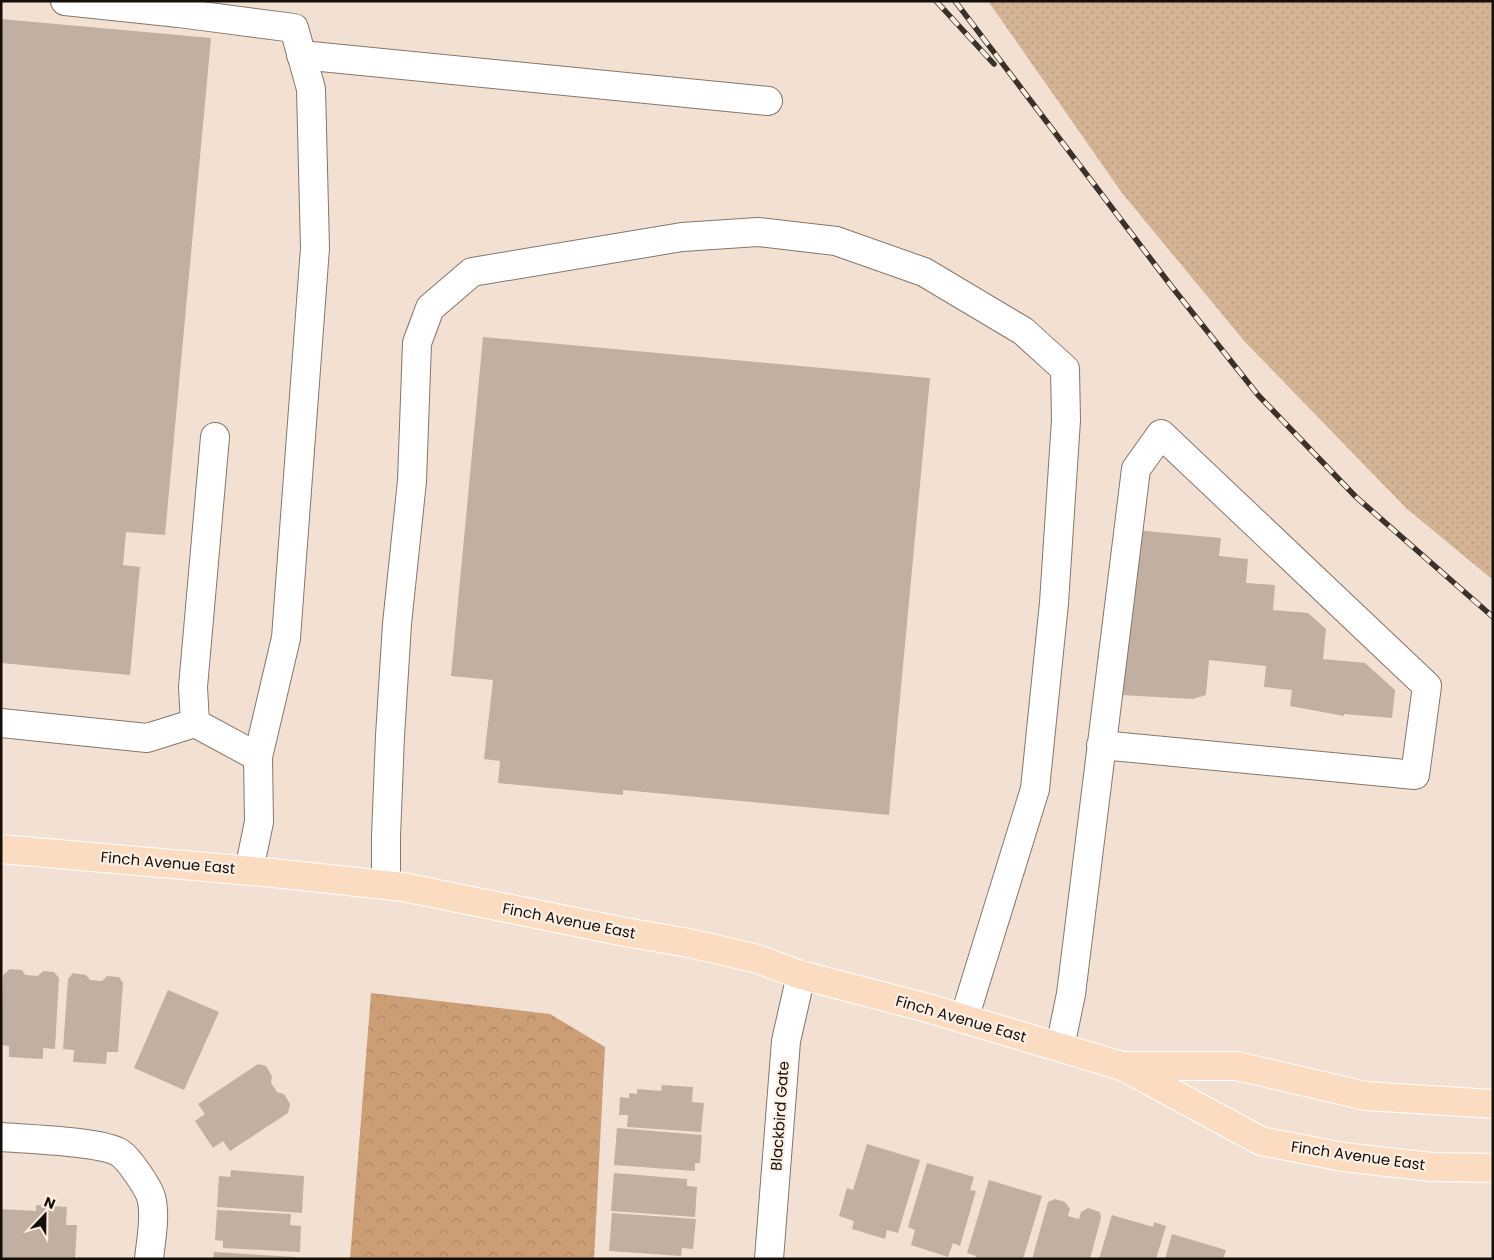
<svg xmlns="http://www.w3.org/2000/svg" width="1494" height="1260" font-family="Poppins,sans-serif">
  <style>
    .grass { fill: url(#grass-dots) }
    .forest { fill: url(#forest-crowns) }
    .building { fill: #c1b0a2 }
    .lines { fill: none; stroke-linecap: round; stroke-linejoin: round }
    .minor-casing { stroke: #867669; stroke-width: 30 }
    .major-casing { stroke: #fff; stroke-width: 30 }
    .minor { stroke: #fff; stroke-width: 28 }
    .major { stroke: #fbdcc1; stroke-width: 28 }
    .rail-casing { stroke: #39312a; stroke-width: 5.5 }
    .rail { stroke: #fdefe3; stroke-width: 4; stroke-dasharray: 11; stroke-linecap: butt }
    .labels { text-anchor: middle; stroke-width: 4.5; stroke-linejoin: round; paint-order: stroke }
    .street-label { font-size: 15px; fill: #150f0a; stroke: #fdefe3 }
  </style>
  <defs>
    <pattern id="grass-dots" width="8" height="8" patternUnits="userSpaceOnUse" patternTransform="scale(1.25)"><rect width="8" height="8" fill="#d4b294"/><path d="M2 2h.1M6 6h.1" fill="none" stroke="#b5987e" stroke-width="1.8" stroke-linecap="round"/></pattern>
    <pattern id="forest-crowns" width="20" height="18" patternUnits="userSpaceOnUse" patternTransform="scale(1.25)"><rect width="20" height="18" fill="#cb9e76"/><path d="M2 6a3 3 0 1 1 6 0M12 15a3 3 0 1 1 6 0" fill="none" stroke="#ad8765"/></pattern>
  </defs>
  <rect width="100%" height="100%" fill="#f2e1d3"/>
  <!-- grass -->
  <path class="grass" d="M 988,1 L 1493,1 L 1493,580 L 1406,508 L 1245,342 L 1122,193 Z"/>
  <!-- forest -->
  <path class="forest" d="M 371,993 L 550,1014 L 605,1047 L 594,1259 L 350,1259 Z"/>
  <!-- building -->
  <g class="building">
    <path d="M 1,19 L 211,38 L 165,535 L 126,532 L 123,565 L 140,567 L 130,675 L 1,663 Z"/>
    <path d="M 483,337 L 930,378 L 889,815 L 623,790 L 623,795 L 498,783 L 500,761 L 484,759 L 493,680 L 451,676 Z"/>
    <path d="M 1135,530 L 1221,538 L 1219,556 L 1248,559 L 1246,583 L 1275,585 L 1273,610 L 1308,613 L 1326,629 L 1323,659 L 1365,663 L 1395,690 L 1392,718 L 1344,714 L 1344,716 L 1290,706 L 1292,690 L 1264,687 L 1266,666 L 1209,660 L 1206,695 L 1193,699 L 1120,695 Z"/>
    <path d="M 10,969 L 22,970 L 25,975 L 38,976 L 43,971 L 54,972 L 59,978 L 55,1049 L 43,1048 L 43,1059 L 9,1057 L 9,1046 L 1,1045 L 3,975 Z"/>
    <path d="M 73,973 L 86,975 L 90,980 L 102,981 L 107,976 L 119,977 L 123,983 L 118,1052 L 107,1052 L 106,1064 L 73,1062 L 74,1050 L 63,1049 L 68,979 Z"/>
    <path d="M 168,990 L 219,1012 L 184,1090 L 134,1068 Z"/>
    <path d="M 258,1064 L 266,1066 L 272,1076 L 271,1083 L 277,1092 L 284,1094 L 290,1104 L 288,1113 L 230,1151 L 223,1141 L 213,1148 L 195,1121 L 205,1114 L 198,1104 Z"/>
    <path d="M 662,1085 L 693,1087 L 692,1102 L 704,1103 L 701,1132 L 627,1127 L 628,1115 L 619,1115 L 620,1097 L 629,1098 L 629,1093 L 637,1094 L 637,1089 L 661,1091 Z"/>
    <path d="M 617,1128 L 702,1135 L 700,1163 L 695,1163 L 695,1171 L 614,1165 Z"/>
    <path d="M 867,1144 L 920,1160 L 898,1233 L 887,1230 L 885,1239 L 852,1229 L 854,1221 L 839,1216 L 847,1188 L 853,1190 Z"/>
    <path d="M 927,1163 L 974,1177 L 970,1190 L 976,1191 L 960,1246 L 953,1243 L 948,1257 L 911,1245 L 915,1230 L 908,1227 Z"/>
    <path d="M 231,1170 L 304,1176 L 302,1213 L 217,1207 L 219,1176 L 230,1177 Z"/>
    <path d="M 614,1173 L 687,1179 L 687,1186 L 697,1187 L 695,1217 L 611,1211 Z"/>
    <path d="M 989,1180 L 1042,1196 L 1023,1259 L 975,1259 L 976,1256 L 967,1253 Z"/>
    <path d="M 1055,1199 L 1065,1202 L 1070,1209 L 1068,1216 L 1079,1219 L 1081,1212 L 1088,1208 L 1100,1212 L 1101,1218 L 1090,1259 L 1032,1259 L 1048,1202 Z"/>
    <path d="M 36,1205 L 67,1207 L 66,1225 L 77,1225 L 75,1259 L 1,1259 L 1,1209 L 36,1211 Z"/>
    <path d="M 217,1210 L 291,1214 L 290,1225 L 301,1226 L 300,1252 L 223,1248 L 223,1241 L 215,1240 Z"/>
    <path d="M 612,1213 L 696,1219 L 693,1249 L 682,1248 L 681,1256 L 609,1251 Z"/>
    <path d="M 1112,1215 L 1153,1227 L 1154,1222 L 1166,1226 L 1156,1259 L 1099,1259 Z"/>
    <path d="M 1172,1234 L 1226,1250 L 1223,1259 L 1165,1259 Z"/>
    <path d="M 214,1252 L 296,1257 L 296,1259 L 213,1259 Z"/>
  </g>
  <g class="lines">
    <defs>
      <g id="minor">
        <path d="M 65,1 L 179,13 L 294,28 L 311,89 L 315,248 L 286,638 L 258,757 L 259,822 L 249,870"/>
        <path d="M 301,55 L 768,101"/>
        <path d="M 215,437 L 193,687 L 195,723 L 258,757"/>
        <path d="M 1,723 L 147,738 L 195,723"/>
        <path d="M 386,885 L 386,837 L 390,736 L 397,624 L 412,481 L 417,343 L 430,308 L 472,272 L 682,237 L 758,232 L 836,241 L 924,272 L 1023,331 L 1065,369 L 1066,420 L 1054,603 L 1035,789 L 964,1019"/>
        <path d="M 1060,1047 L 1071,994 L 1136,469 L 1161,434 L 1427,686 L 1415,775 L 1101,745"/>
        <path d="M 1,1137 C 25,1139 102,1141 120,1153 C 129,1159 148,1187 151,1197 C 156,1215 151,1240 149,1259"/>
        <path d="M 769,1259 L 786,1041 L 801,975"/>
      </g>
      <g id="major">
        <path d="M 1,849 L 274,873 L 403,887 L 625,932 L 689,943 L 758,959 L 801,975 L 924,1007 L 1122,1066 L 1261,1141 L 1343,1157 L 1432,1167 L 1493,1168"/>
        <path d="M 1126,1066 L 1237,1066 L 1366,1096 L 1493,1104"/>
      </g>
    </defs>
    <!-- minor casing -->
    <use href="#minor" class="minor-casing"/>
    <!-- major casing -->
    <use href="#major" class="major-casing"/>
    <!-- minor -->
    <use href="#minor" class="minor"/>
    <!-- major -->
    <use href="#major" class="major"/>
    <defs>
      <g id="rail">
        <path d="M 936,1 L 994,64"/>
        <path d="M 955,1 L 1172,287 L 1258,395 L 1356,497 L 1493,617"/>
      </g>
    </defs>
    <!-- rail casing -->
    <use href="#rail" class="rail-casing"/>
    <!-- rail -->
    <use href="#rail" class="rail"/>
  </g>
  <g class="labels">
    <!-- street labels -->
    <g class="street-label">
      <text transform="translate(168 863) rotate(5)" y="5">Finch Avenue East</text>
      <text transform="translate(569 921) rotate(11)" y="5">Finch Avenue East</text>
      <text transform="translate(961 1019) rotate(16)" y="5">Finch Avenue East</text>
      <text transform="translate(780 1116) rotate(-86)" y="5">Blackbird Gate</text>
      <text transform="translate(1358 1156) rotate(8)" y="5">Finch Avenue East</text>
    </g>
  </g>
  <!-- border -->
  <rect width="1494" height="1260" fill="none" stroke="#150f0a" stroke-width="5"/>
  <!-- north arrow -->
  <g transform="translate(45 1215) rotate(22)" stroke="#fdefe3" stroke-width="4" paint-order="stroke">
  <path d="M0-4L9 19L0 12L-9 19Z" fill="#150f0a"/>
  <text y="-8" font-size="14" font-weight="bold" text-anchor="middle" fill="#150f0a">N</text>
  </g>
</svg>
